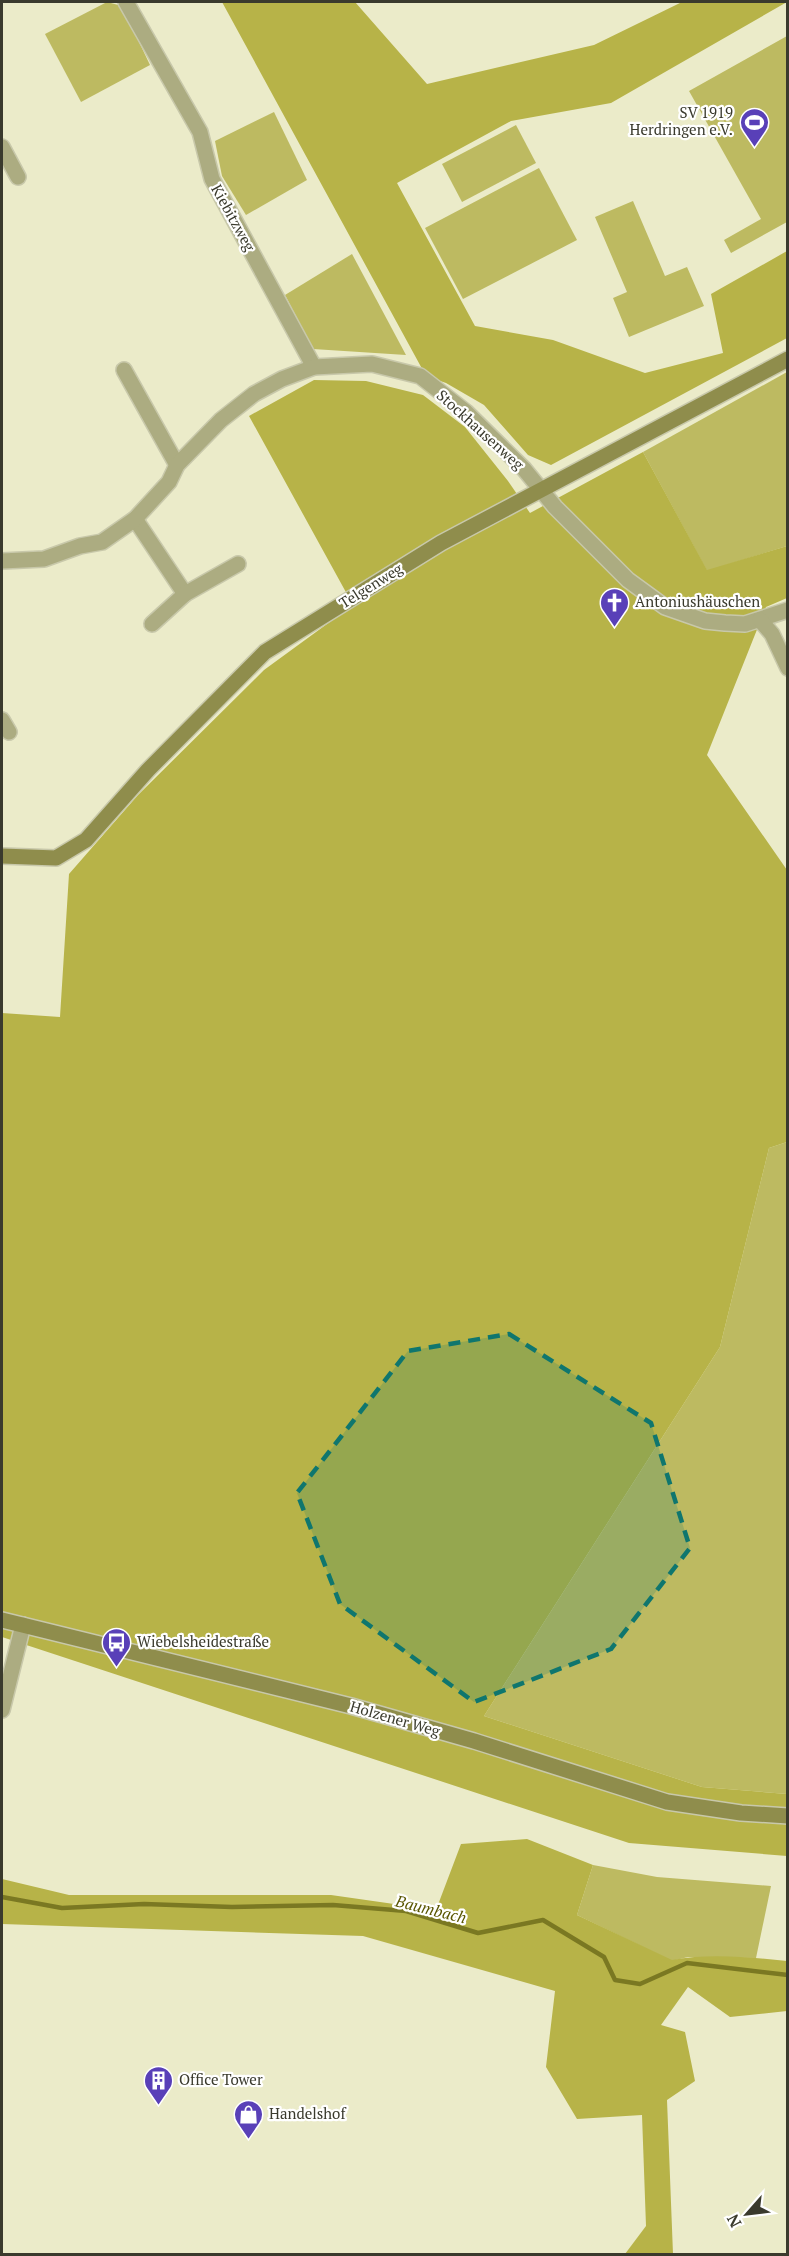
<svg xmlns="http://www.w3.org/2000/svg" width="789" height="2256" font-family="'PT Serif',serif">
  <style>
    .green { fill: #bdba61 }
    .forest { fill: #b7b348 }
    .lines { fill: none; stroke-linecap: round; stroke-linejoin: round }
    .stream { stroke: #7a7822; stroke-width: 4.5 }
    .minor-casing { stroke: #c8c8aa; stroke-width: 18 }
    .secondary-casing { stroke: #c8c8aa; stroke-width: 18 }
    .minor { stroke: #acac81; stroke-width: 15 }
    .secondary { stroke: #8f8d4c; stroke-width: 15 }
    .marked { fill: #0f766e; fill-opacity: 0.2; stroke: #0f766e; stroke-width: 4.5; stroke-dasharray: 12 8; stroke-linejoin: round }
    .labels { text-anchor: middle; stroke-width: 4.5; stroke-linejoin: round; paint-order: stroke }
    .poi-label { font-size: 15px; fill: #3a3a2d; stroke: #fff; text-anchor: start }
    .street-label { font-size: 15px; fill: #3a3a2d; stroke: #fff }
    .water-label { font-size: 16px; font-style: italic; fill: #595500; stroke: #fff }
  </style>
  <rect width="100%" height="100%" fill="#ebebc9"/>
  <!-- green -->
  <g class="green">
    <path d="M 107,2 L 122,6 L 150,65 L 81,102 L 45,34 Z"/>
    <path d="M 787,36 L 787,222 L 731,253 L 724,240 L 761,219 L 689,91 Z"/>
    <path d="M 274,112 L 307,180 L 246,215 L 222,176 L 215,141 Z"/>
    <path d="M 516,125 L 536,163 L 462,202 L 442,164 Z"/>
    <path d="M 539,168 L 577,240 L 463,299 L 425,228 Z"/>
    <path d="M 633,201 L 665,276 L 687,267 L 704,306 L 629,337 L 613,298 L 627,292 L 595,217 Z"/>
    <path d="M 352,254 L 406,355 L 313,349 L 285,295 Z"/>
    <path d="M 787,372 L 787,546 L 707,571 L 643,452 Z"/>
    <path d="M 787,1142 L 787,1794 L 702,1787 L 484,1716 L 720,1347 L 769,1148 Z"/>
    <path d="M 593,1865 L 657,1877 L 771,1886 L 756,1958 L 688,1957 L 672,1961 L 577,1915 Z"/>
  </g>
  <!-- forest -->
  <g class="forest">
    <path d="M 222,2 L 355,2 L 427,84 L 594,45 L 682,2 L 787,2 L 611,103 L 511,121 L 397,183 L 475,326 L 553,340 L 645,373 L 723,353 L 711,294 L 787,251 L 787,338 L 551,465 L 528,455 L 484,405 L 446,383 L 426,376 Z"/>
    <path d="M 314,380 L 366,381 L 423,395 L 465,427 L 508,481 L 530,513 L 643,452 L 707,570 L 787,546 L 787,598 L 766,607 L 707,755 L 787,870 L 787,1142 L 769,1148 L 720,1347 L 484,1716 L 702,1787 L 787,1794 L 787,1856 L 629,1843 L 2,1637 L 2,1013 L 60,1017 L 69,874 L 138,795 L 264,670 L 353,605 L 249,416 Z"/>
    <path d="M 527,1839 L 593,1865 L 577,1915 L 672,1960 C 709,1953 750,1957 787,1961 L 787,2011 L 730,2017 L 688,1987 L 661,2025 L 685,2032 L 695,2081 L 667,2100 L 673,2254 L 625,2254 L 646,2226 L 642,2115 L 577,2119 L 546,2067 L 555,1991 L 363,1936 L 2,1924 L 2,1879 L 69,1895 L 331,1895 L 436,1910 L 461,1844 Z"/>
  </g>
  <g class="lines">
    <!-- stream -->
    <path class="stream" d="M 2,1897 L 62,1908 L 144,1904 L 232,1907 L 333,1905 L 406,1911 L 478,1933 L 543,1920 L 604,1957 L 615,1980 L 640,1984 L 687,1963 L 788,1975"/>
    <defs>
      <g id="minor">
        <path d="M 126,2 L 200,132 L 212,179 L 314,367"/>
        <path d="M 2,147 L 18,177"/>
        <path d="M 124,370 L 177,465"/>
        <path d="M 135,519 L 185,594"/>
        <path d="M 2,561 L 44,559 L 80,546 L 102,542 L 135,519 L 169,482 L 177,465 L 221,420 L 254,394 L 282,379 L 314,367 L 372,364 L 420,376 L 466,412 L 524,469 L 555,507 L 628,580 L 665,607 L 705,621 L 725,623 L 745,624 L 788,610"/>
        <path d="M 760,620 L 772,634 L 788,668"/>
        <path d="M 152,624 L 185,594 L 238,564"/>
        <path d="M 2,720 L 9,732"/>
        <path d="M 2,1710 L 23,1625"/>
      </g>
      <g id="secondary">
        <path d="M 2,856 L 56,858 L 86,840 L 148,770 L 265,652 L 441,543 L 788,359"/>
        <path d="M 2,1620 L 351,1706 L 474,1741 L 667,1802 L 741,1813 L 788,1816"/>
      </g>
    </defs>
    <!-- minor casing -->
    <use href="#minor" class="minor-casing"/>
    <!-- secondary casing -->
    <use href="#secondary" class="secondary-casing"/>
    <!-- minor -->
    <use href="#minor" class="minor"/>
    <!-- secondary -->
    <use href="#secondary" class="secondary"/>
  </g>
  <!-- marked area -->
  <path class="marked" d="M 509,1334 L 651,1423 L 690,1548 L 611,1649 L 474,1702 L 340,1604 L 297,1493 L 408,1351 Z"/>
  <!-- icons -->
  <defs>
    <symbol id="stadium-pin" viewBox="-11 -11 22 30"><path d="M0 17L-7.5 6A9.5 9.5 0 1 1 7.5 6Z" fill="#5940b8" stroke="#fff"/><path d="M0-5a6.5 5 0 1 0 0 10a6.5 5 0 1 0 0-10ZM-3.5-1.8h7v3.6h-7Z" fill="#fff"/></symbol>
    <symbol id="church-pin" viewBox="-11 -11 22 30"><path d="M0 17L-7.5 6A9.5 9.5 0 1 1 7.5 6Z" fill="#5940b8" stroke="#fff"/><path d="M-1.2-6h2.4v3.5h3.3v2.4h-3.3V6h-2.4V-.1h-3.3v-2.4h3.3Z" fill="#fff"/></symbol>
    <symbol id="bus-pin" viewBox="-11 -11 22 30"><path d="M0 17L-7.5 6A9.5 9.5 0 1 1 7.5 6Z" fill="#5940b8" stroke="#fff"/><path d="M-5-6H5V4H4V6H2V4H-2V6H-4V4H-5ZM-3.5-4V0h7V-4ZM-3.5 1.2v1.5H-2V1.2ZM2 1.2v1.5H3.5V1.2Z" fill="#fff"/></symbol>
    <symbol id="building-pin" viewBox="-11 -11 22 30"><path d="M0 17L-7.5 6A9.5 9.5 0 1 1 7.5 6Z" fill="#5940b8" stroke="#fff"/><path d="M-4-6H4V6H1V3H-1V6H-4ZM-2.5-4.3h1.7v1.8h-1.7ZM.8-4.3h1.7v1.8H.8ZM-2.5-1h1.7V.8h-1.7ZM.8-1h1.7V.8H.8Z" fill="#fff"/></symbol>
    <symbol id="shop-pin" viewBox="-11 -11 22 30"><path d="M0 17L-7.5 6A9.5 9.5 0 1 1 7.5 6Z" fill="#5940b8" stroke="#fff"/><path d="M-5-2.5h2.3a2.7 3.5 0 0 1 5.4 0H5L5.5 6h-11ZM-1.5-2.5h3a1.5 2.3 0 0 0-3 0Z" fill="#fff"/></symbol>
  </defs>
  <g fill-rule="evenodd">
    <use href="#stadium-pin" x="738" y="106" width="33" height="45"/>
    <use href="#church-pin" x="598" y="586" width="33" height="45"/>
    <use href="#bus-pin" x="100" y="1626" width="33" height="45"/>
    <use href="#building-pin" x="142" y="2064" width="33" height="45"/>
    <use href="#shop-pin" x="232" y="2098" width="33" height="45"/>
  </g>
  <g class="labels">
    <!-- poi labels -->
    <g class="poi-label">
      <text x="733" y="118" text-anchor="end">SV 1919<tspan x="733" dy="17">Herdringen e.V.</tspan></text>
      <text x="635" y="607">Antoniushäuschen</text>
      <text x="137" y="1647">Wiebelsheidestraße</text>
      <text x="179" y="2085">Office Tower</text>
      <text x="269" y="2119">Handelshof</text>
    </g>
    <!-- street labels -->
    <g class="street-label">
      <text transform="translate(233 218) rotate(61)" y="5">Kiebitzweg</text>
      <text transform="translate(480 430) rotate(42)" y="5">Stockhausenweg</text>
      <text transform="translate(371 586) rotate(-32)" y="5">Telgenweg</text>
      <text transform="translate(395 1719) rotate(16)" y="5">Holzener Weg</text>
    </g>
    <!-- water labels -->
    <g class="water-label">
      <text transform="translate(431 1909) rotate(14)" y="6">Baumbach</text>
    </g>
  </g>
  <!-- border -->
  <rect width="789" height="2256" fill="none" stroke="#3a3a2d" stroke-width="6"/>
  <!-- north arrow -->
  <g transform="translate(747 2214) rotate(242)" stroke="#ffffff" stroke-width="4.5" paint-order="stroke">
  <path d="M0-4.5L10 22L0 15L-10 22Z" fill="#3a3a2d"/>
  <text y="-9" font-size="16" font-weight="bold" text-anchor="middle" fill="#3a3a2d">N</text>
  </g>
</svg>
